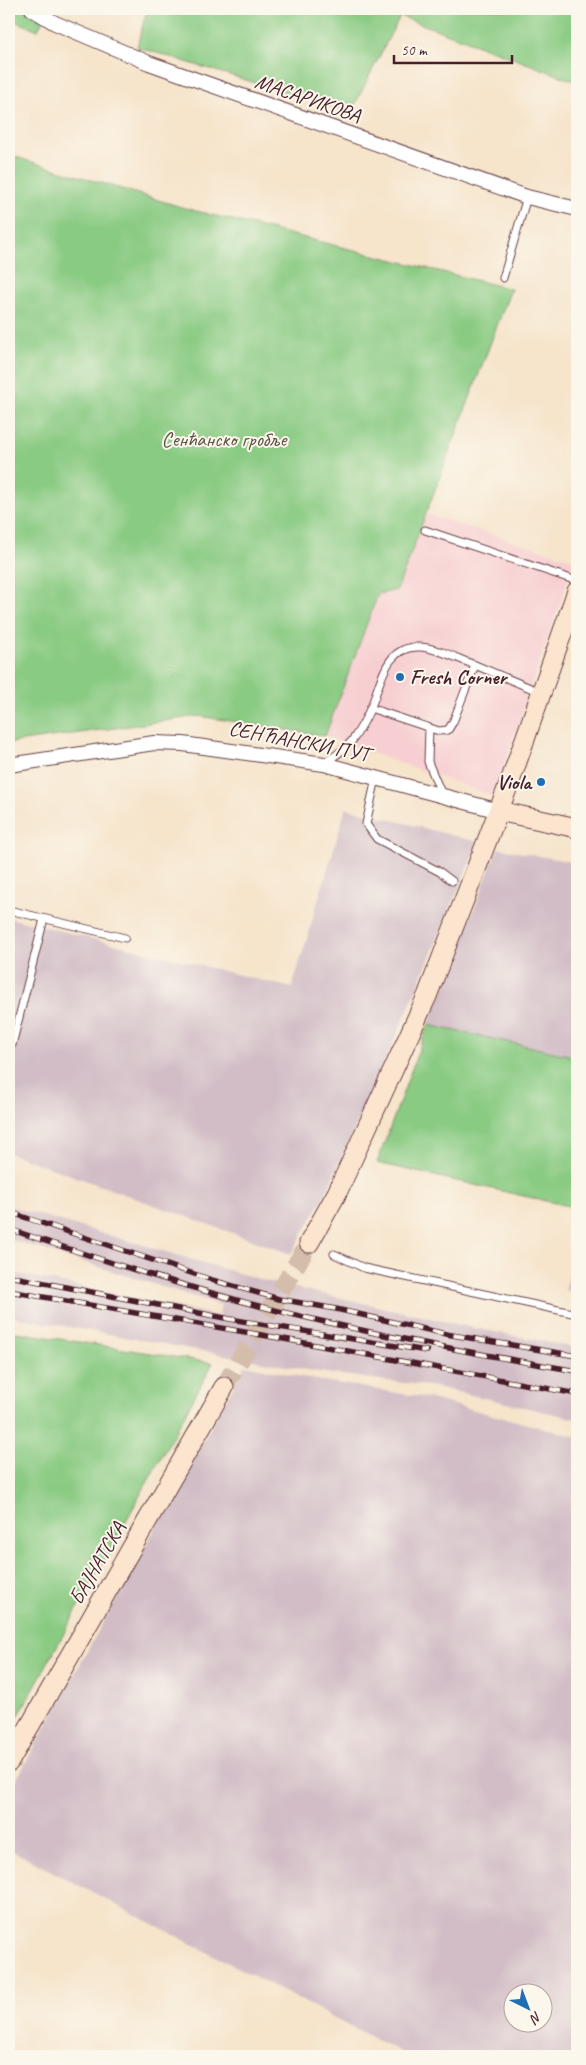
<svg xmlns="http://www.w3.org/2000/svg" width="586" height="2065" font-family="Caveat,sans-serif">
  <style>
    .built { fill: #f7cfd2 }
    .industrial { fill: #d2bdc6; fill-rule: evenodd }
    .green { fill: #8acb83; stroke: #6a7557 }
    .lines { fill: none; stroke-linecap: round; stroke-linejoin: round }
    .secondary-tunnel { stroke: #d4bdab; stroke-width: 19; stroke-dasharray: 19 9; stroke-linecap: butt }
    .service-casing { stroke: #643d43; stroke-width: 9 }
    .minor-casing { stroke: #643d43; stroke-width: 16 }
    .secondary-casing { stroke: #643d43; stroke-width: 21 }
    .service { stroke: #fff; stroke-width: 7 }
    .minor { stroke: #fff; stroke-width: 14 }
    .secondary { stroke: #fce5cf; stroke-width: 19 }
    .rail-casing { stroke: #4a1f2b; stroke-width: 5.5 }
    .rail { stroke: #fbf7ec; stroke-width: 4; stroke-dasharray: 11; stroke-linecap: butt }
    .poi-dot { fill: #1f6fb2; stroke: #fbf7ec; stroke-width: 2 }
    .labels { text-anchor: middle; stroke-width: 4; stroke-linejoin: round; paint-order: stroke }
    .street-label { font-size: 21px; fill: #4a1f2b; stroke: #fbf7ec }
    .park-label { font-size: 21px; fill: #5d5345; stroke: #fbf7ec }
    .poi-label { font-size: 21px; font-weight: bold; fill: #4a1f2b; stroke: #fbf7ec; text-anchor: start }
  </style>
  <rect width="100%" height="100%" fill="#fbf7ec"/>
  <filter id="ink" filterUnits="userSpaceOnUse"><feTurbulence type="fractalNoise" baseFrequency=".02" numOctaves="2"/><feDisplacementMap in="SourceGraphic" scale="10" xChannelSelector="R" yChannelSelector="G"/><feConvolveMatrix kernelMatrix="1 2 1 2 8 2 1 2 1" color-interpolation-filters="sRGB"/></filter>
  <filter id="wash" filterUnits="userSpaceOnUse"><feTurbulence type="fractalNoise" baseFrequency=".0096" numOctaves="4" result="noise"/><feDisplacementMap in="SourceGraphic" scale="20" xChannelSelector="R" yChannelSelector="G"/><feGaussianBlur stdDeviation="1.12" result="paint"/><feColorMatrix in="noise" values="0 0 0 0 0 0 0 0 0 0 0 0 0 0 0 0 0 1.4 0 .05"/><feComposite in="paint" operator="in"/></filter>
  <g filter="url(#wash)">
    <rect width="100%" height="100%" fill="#f6e4cb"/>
    <!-- built -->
    <path class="built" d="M 425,514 L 575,560 L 493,796 L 325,736 L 378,594 L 397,590 Z"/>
    <!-- industrial -->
    <g class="industrial">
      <path d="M 346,808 L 478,842 L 406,1014 L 323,1199 L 291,1254 L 9,1153 L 9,918 L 292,988 Z"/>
      <path d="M 498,848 L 577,863 L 577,1057 L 428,1025 Z"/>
      <path d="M 9,1206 L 269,1282 L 474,1328 L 577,1348 L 577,1419 L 436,1387 L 319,1372 L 9,1316 L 9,1272 L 219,1316 L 221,1305 L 9,1239 Z"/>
      <path d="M 577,1246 L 577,1293 L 565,1290 Z"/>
      <path d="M 245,1365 L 311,1379 L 428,1398 L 577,1437 L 577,2056 L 408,2056 L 9,1849 L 9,1793 ZM 514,1992 L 544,1992 L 544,2022 L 514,2022 Z"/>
    </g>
    <!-- green -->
    <g class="green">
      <path d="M 9,9 L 48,9 L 38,30 L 9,19 Z"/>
      <path d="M 147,9 L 577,9 L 577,71 L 574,81 L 400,16 L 351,112 L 137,47 Z"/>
      <path d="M 9,155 L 188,209 L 511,289 L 397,590 L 378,594 L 325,736 L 199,716 L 9,743 Z"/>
      <path d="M 428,1025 L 577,1057 L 577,1208 L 377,1163 Z"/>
      <path d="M 9,1331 L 213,1363 L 9,1733 Z"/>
    </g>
  </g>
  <g filter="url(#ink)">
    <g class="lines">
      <!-- secondary-tunnel -->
      <path class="secondary-tunnel" d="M 224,1387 L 309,1243"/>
      <defs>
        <g id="service">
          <path d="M 503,278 L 527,197"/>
          <path d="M 425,530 L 577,581"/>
          <path d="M 370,708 L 439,731 L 448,730 L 453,722 L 475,665 L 540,692"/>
          <path d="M 429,728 L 428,762 L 442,795"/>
          <path d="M 325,763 C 336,755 349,747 356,735 C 362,726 367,716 371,707 C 381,683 385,645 420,647 C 438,648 458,659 475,665"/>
          <path d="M 376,778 L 366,824 L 377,839 L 440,872 L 452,881"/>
          <path d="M 9,910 L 125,938"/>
          <path d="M 12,1045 L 44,919"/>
          <path d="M 334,1254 L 364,1268 L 577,1314"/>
        </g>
        <g id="minor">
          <path d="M 32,9 L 55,23 L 149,63 L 527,197 L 577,209"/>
          <path d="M 9,765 L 154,743 L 183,744 L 324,764 L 499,811"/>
        </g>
        <g id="secondary">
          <path d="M 499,811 L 577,828"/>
          <path d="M 309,1243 L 337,1193 L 427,996 L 512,776 L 577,591"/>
          <path d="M 9,1762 L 224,1387"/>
        </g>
      </defs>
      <!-- service casing -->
      <use href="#service" class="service-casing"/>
      <!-- minor casing -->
      <use href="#minor" class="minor-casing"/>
      <!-- secondary casing -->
      <use href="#secondary" class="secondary-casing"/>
      <!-- service -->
      <use href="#service" class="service"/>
      <!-- minor -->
      <use href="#minor" class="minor"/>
      <!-- secondary -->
      <use href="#secondary" class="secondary"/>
      <defs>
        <g id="rail">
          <path d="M 9,1212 L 212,1280 L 279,1299 L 336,1309 L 446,1334 L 577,1356"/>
          <path d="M 9,1229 C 102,1260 196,1291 291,1314 C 386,1337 482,1355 577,1371"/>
          <path d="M 9,1276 L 230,1319 L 427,1351"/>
          <path d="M 9,1291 L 273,1337 L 577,1394"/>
        </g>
      </defs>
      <!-- rail casing -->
      <use href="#rail" class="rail-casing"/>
      <!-- rail -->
      <use href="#rail" class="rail"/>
    </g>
  </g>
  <!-- markers -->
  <g class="poi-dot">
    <circle cx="400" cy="677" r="5"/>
    <circle cx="541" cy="782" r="5"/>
  </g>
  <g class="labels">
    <!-- street labels -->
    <g class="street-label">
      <text transform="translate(308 98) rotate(19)" y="7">МАСАРИКОВА</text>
      <text transform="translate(299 741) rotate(11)" y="7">СЕНЋАНСКИ ПУТ</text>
      <text transform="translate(97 1563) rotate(-60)" y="7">БАЈНАТСКА</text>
    </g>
    <!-- park labels -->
    <g class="park-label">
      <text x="224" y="446">Сенћанско гробље</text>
    </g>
    <!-- poi labels -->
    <g class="poi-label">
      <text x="410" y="684">Fresh Corner</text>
      <text x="531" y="789" text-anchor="end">Viola</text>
    </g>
  </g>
  <!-- margin -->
  <rect width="586" height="2065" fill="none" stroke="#fbf7ec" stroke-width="30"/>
  <!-- north arrow -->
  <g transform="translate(528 2008) rotate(138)"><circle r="24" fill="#fbf7ec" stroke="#b4a19f"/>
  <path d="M0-4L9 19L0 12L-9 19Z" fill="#1f6fb2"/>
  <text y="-8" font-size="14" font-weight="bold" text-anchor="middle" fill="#4a1f2b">N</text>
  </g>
  <!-- scale -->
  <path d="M394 55v8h118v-8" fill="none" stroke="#4a1f2b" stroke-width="2.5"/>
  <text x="401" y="55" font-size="15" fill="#4a1f2b" stroke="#fbf7ec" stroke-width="4" paint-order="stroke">50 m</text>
</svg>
